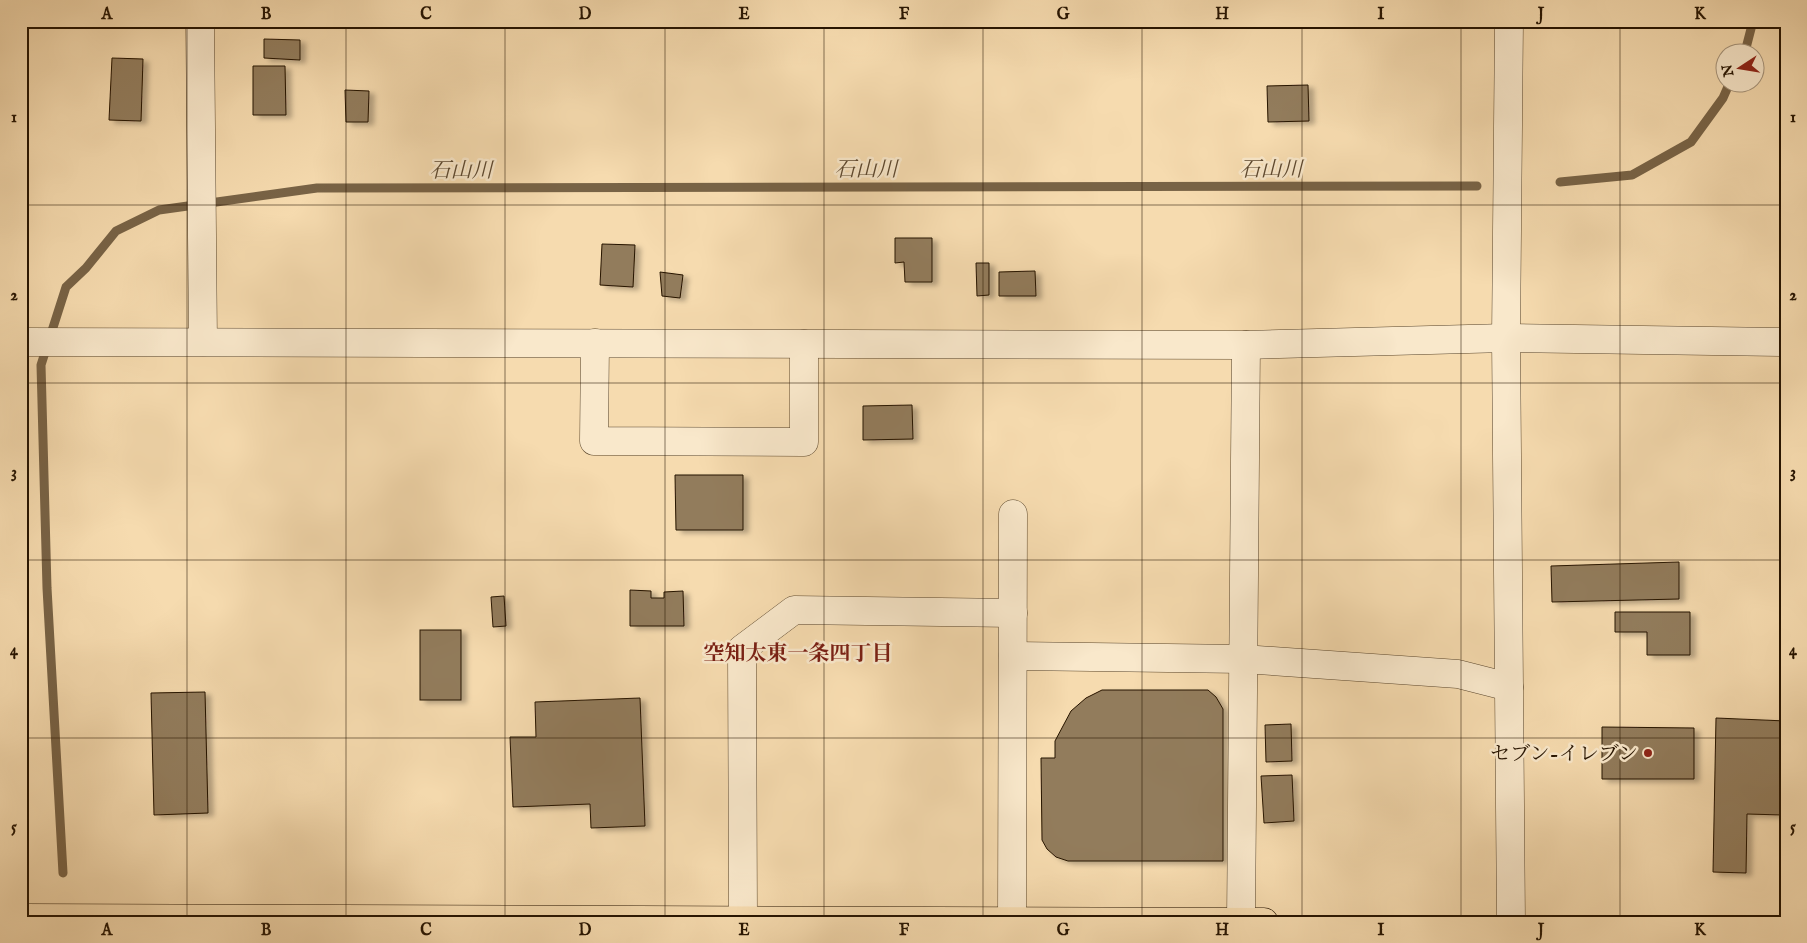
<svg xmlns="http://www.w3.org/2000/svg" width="1807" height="943" font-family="'IM FELL English','Noto Serif JP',serif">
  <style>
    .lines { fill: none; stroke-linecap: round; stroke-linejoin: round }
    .stream { stroke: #786346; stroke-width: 9 }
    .building { fill: #927b5b; stroke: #261401; filter: url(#shadow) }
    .minor-casing { stroke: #5a462c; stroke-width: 29 }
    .highway-casing { stroke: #261401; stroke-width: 29 }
    .minor { stroke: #f9e8cb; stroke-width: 28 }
    .highway { stroke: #f6dbaf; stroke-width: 28 }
    .grid { fill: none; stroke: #261401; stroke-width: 1; stroke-opacity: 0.55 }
    .poi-dot { fill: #8f2418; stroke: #f9e8cb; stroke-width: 2 }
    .labels { text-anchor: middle; stroke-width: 5; stroke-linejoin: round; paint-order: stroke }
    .poi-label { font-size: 20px; fill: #261401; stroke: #f9e8cb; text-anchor: end }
    .water-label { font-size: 21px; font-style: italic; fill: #5d482f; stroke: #f9e8cb }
    .neighbourhood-label { font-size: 21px; font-weight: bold; fill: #7a1f14; stroke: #f9e8cb }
    .neatline { fill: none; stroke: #261401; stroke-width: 2 }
    .grid-label { font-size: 16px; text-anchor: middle; font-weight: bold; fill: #261401 }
  </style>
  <defs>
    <filter id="shadow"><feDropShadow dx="5.5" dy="3" stdDeviation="2.5" flood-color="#0004"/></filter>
  </defs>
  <rect width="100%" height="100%" fill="#f6dbaf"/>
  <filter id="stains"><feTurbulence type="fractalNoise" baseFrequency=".004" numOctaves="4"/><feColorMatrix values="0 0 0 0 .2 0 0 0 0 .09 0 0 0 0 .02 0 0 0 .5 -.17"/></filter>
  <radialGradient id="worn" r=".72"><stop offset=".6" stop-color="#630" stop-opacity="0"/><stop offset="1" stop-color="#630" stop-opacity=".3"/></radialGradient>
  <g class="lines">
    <!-- stream -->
    <g class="stream">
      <path d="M 1745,52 L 1753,21"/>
      <path d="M 1560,182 L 1632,175 L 1691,142 L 1723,98 L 1730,82"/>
      <path d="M 63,873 L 47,588 L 41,365 L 66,287 L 86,268 L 116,231 L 159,210 L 317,188 L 1477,186"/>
    </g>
  </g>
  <!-- building -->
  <g class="building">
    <path d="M 264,39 L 300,40 L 300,60 L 264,58 Z"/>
    <path d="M 112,58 L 143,59 L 141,121 L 109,120 Z"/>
    <path d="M 253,66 L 285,66 L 286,115 L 253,115 Z"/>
    <path d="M 1308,85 L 1309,121 L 1268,122 L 1267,86 Z"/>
    <path d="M 345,90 L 369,91 L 368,122 L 346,122 Z"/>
    <path d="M 895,238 L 932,238 L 932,282 L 905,282 L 904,262 L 895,263 Z"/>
    <path d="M 602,244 L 635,245 L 633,287 L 600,285 Z"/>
    <path d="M 976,263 L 989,263 L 989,295 L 977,296 Z"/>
    <path d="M 1035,271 L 1036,296 L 999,296 L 999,272 Z"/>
    <path d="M 660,272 L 683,275 L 680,298 L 662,296 Z"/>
    <path d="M 912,405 L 913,439 L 863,440 L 863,406 Z"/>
    <path d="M 675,475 L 743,475 L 743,530 L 676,530 Z"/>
    <path d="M 1679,562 L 1679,599 L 1552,602 L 1551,566 Z"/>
    <path d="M 630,590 L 651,591 L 651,598 L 664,598 L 664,592 L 683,591 L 684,626 L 630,626 Z"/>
    <path d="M 504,596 L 506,626 L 493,627 L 491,597 Z"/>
    <path d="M 1615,612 L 1690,612 L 1690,655 L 1647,655 L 1647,632 L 1615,632 Z"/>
    <rect x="420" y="630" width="41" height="70"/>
    <path d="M 1102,690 L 1208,690 L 1216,697 L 1223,709 L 1223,861 L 1068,861 L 1056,857 L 1047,849 L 1042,840 L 1041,758 L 1055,758 L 1055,741 L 1071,711 L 1086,698 Z"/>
    <path d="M 205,692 L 208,813 L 154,815 L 151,693 Z"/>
    <path d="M 640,698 L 645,826 L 591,828 L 590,804 L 513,807 L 510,737 L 536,737 L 535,702 Z"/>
    <path d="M 1716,718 L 1786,721 L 1783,815 L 1747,814 L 1746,873 L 1713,872 Z"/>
    <path d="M 1291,724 L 1292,761 L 1266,762 L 1265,725 Z"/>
    <path d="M 1602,727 L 1694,728 L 1694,779 L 1602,779 Z"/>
    <path d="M 1292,775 L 1294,821 L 1264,823 L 1261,776 Z"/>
  </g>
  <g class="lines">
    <defs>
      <g id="minor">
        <path d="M 200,21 L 203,342"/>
        <path d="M 1509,21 L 1506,338 L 1511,922"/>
        <path d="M 21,342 L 1246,345 L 1506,338 L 1786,342"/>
        <path d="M 595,343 L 594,441 L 804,442 L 804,344"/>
        <path d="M 1013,656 L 1243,659 L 1458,674 L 1509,687"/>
        <path d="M 743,920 L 742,649 L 794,610 L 1013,613"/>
        <path d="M 1012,921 L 1013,514"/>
        <path d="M 1241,922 L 1246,345"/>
      </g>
      <path id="highway" d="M 21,918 L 1264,922"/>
    </defs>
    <!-- minor casing -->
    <use href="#minor" class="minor-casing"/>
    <!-- highway casing -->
    <use href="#highway" class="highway-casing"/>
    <!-- minor -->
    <use href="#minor" class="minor"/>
    <!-- highway -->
    <use href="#highway" class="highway"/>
  </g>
  <!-- grid -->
  <path class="grid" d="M 187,21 L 187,922M 346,21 L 346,922M 505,21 L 505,922M 665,21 L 665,922M 824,21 L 824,922M 983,21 L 983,922M 1142,21 L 1142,922M 1302,21 L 1302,922M 1461,21 L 1461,922M 1620,21 L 1620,922M 21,205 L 1786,205M 21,383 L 1786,383M 21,560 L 1786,560M 21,738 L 1786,738"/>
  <!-- markers -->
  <circle class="poi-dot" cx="1648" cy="753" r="5"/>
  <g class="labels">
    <!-- poi labels -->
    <g class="poi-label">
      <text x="1638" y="760">セブン-イレブン</text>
    </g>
    <!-- water labels -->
    <g class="water-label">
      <text x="866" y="176">石山川</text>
      <text x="1271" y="176">石山川</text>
      <text x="461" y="177">石山川</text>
    </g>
    <!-- neighbourhood labels -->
    <g class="neighbourhood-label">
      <text x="798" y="660">空知太東一条四丁目</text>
    </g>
  </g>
  <!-- margin -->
  <rect width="1807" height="943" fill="none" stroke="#f6dbaf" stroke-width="55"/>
  <!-- north arrow -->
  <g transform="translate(1740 68) rotate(258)"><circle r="24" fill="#f9e8cb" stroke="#a5937a"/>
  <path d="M0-4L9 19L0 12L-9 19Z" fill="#8f2418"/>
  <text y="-8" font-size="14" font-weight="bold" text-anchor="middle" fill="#261401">N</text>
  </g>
  <rect x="28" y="28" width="1752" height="888" class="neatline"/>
  <g class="grid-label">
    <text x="107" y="19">A</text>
    <text x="266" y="19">B</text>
    <text x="426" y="19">C</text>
    <text x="585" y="19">D</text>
    <text x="744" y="19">E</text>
    <text x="904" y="19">F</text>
    <text x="1063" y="19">G</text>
    <text x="1222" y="19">H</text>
    <text x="1381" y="19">I</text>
    <text x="1541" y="19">J</text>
    <text x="1700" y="19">K</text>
    <text x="14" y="122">1</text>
    <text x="1793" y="122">1</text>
    <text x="14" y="300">2</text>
    <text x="1793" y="300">2</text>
    <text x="14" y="477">3</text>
    <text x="1793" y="477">3</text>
    <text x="14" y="655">4</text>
    <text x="1793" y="655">4</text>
    <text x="14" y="832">5</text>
    <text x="1793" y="832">5</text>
    <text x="107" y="935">A</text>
    <text x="266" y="935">B</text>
    <text x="426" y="935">C</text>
    <text x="585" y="935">D</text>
    <text x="744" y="935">E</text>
    <text x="904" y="935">F</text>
    <text x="1063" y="935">G</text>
    <text x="1222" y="935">H</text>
    <text x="1381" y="935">I</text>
    <text x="1541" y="935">J</text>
    <text x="1700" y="935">K</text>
  </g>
  <rect width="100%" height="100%" filter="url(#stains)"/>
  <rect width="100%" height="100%" fill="url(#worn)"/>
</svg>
